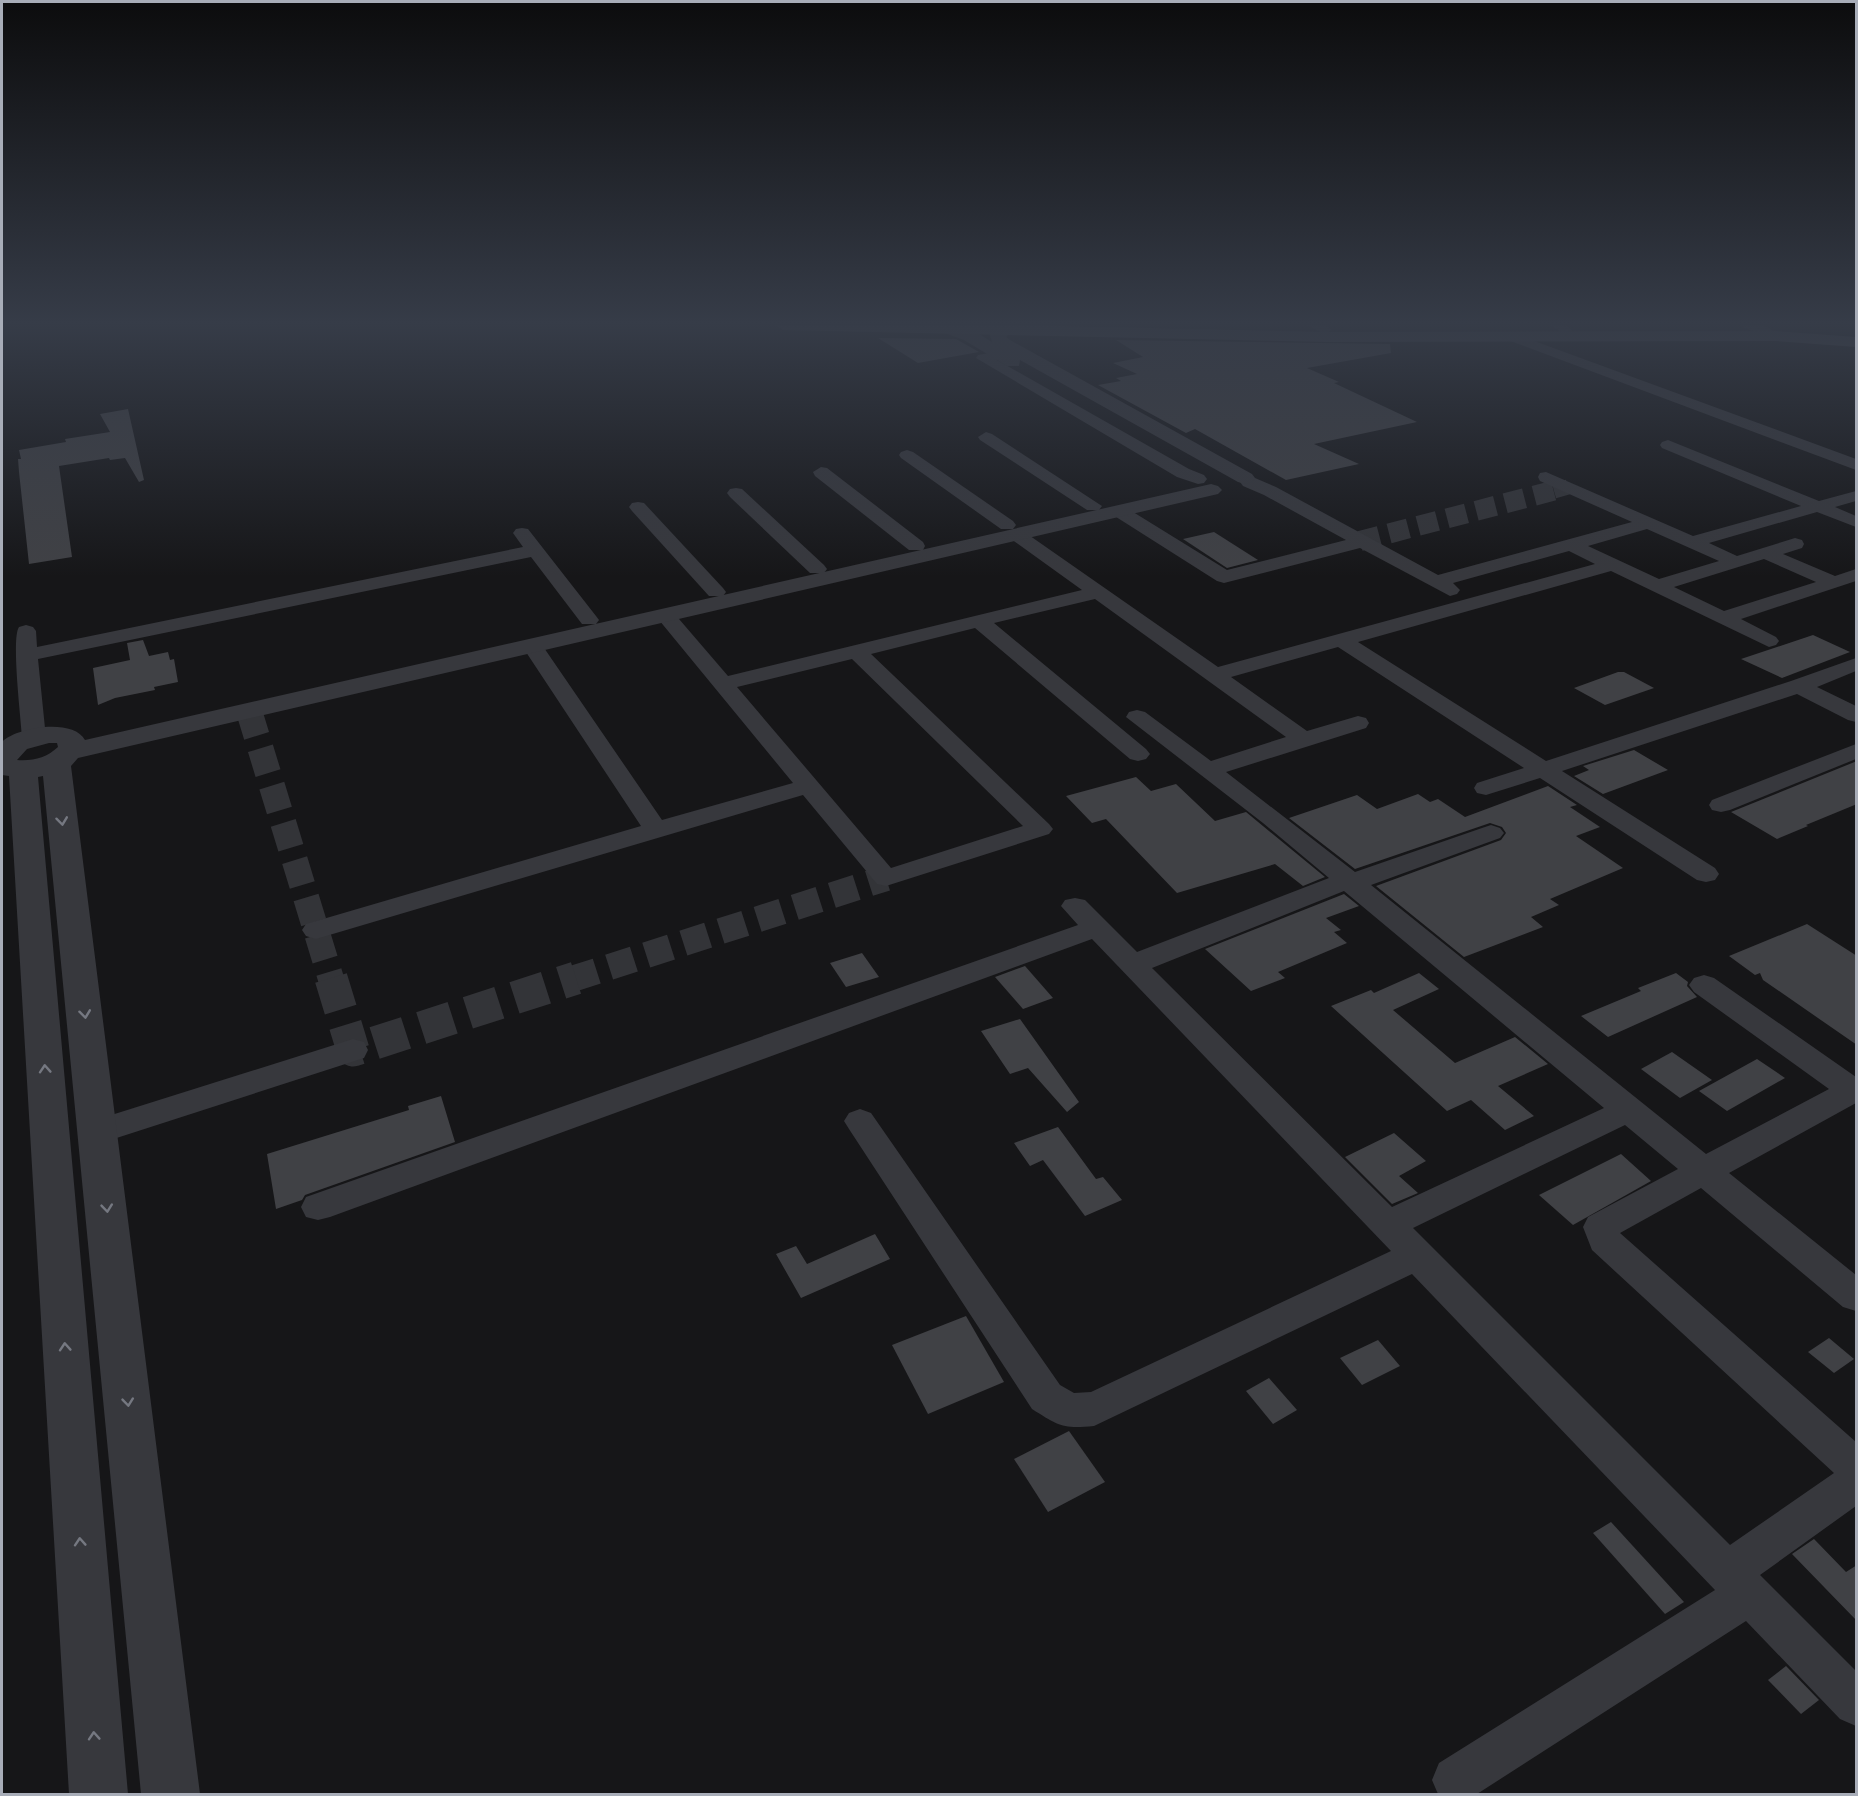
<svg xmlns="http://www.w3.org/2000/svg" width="1858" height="1796" font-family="'Titillium Web',sans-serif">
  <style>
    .building { fill: #404145 }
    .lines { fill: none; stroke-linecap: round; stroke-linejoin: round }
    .minor-tunnel-far3 { stroke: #333438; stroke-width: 15; stroke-dasharray: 15 8; stroke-linecap: butt }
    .minor-tunnel-far2 { stroke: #333438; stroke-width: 20; stroke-dasharray: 20 10; stroke-linecap: butt }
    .minor-tunnel-far1 { stroke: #333438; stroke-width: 26; stroke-dasharray: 26 13; stroke-linecap: butt }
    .minor-tunnel { stroke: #333438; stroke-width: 33; stroke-dasharray: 33 16; stroke-linecap: butt }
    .minor { fill: #37383d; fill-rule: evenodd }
    .tertiary { fill: #37383d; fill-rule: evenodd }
    .secondary { fill: #45474d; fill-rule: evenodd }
    .oneway { stroke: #757881 }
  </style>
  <rect width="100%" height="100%" fill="#161618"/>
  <!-- building -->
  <g class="building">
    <path d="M 878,338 L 956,339 L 979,352 L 918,363 Z"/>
    <path d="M 1116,340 L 1390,344 L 1391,353 L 1307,368 L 1339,382 L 1334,383 L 1417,422 L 1314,444 L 1359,464 L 1286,480 L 1195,429 L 1186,433 L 1098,385 L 1121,381 L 1116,378 L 1137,374 L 1113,363 L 1143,357 Z"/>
    <path d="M 128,409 L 144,480 L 139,482 L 125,458 L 110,460 L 109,458 L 59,466 L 72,557 L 29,564 L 19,472 L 18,459 L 21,459 L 19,450 L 66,442 L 65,439 L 110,432 L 100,414 Z"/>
    <path d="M 1214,532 L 1258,560 L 1227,568 L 1183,539 Z"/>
    <path d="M 1813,635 L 1850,652 L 1782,678 L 1741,659 Z"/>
    <path d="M 143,640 L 149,656 L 168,652 L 170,660 L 174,659 L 178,682 L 154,687 L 155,690 L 115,698 L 98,705 L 93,668 L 130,660 L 127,643 Z"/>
    <path d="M 1618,672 L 1624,672 L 1654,688 L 1605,705 L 1574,688 Z"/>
    <path d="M 1634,750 L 1668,770 L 1603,794 L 1574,776 L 1589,770 L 1583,766 Z"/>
    <path d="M 1857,761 L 1857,804 L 1806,825 L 1808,826 L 1777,839 L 1731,812 Z"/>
    <path d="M 1136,777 L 1151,791 L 1176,784 L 1215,821 L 1246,812 L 1325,877 L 1303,886 L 1275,864 L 1177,893 L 1106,819 L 1092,823 L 1066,796 Z"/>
    <path d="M 1548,786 L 1577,805 L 1570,807 L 1600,827 L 1576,836 L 1623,868 L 1550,899 L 1559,905 L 1531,917 L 1543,927 L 1464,957 L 1376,886 L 1501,840 L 1506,833 L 1502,827 L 1490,823 L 1355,869 L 1289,818 L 1357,795 L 1377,809 L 1418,794 L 1430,802 L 1438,799 L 1465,817 Z"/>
    <path d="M 1344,894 L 1359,906 L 1326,918 L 1341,930 L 1334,932 L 1347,943 L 1278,972 L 1285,978 L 1251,991 L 1205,949 Z"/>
    <path d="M 1807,924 L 1857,956 L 1857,1045 L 1763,980 L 1760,973 L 1755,975 L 1729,956 Z"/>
    <path d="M 862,953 L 879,977 L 846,987 L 830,963 Z"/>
    <path d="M 1025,966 L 1053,998 L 1023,1009 L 995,977 Z"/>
    <path d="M 1419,973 L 1439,989 L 1393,1010 L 1455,1063 L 1515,1037 L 1548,1064 L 1498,1086 L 1534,1116 L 1505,1130 L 1471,1100 L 1447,1111 L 1331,1006 L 1371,990 L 1374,993 Z"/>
    <path d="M 1676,973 L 1688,982 L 1687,986 L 1697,997 L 1608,1037 L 1581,1016 L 1641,991 L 1638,988 Z"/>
    <path d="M 1020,1019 L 1079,1102 L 1067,1112 L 1028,1068 L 1010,1074 L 981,1031 Z"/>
    <path d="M 1672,1052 L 1712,1080 L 1680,1098 L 1641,1069 Z"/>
    <path d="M 1757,1059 L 1785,1078 L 1727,1111 L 1699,1091 Z"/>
    <path d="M 441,1096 L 455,1142 L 305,1195 L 302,1200 L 276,1209 L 267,1154 L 409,1110 L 408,1106 Z"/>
    <path d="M 1058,1127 L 1096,1179 L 1103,1177 L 1122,1200 L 1085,1216 L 1043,1160 L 1030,1166 L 1014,1143 Z"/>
    <path d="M 1394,1133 L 1426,1161 L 1399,1176 L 1418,1193 L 1392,1204 L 1345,1157 Z"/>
    <path d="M 1621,1154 L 1651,1181 L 1573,1225 L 1539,1195 Z"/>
    <path d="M 875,1234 L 890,1259 L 801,1298 L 776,1254 L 796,1246 L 807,1264 Z"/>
    <path d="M 966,1316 L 1004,1382 L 928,1414 L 892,1345 Z"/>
    <path d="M 1829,1338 L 1854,1359 L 1834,1373 L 1808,1352 Z"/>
    <path d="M 1378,1340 L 1400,1366 L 1362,1385 L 1340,1358 Z"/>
    <path d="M 1269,1378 L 1297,1410 L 1273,1424 L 1246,1391 Z"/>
    <path d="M 1069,1431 L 1105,1482 L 1048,1512 L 1014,1459 Z"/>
    <path d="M 1611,1522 L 1684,1602 L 1665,1614 L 1593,1533 Z"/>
    <path d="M 1814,1539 L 1846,1572 L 1857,1565 L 1857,1621 L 1792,1554 Z"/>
    <path d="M 1786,1666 L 1819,1700 L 1801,1714 L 1768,1680 Z"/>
  </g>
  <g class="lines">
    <!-- minor-tunnel-far3 -->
    <path class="minor-tunnel-far3" d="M 1554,491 L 1568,487"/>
    <!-- minor-tunnel-far2 -->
    <path class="minor-tunnel-far2" d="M 1360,541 L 1560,489"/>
    <!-- minor-tunnel-far1 -->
    <g class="minor-tunnel-far1">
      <path d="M 249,711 L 331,979"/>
      <path d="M 572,979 L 886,878"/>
    </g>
    <!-- minor-tunnel -->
    <path class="minor-tunnel" d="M 331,978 L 353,1050 L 576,978"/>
    <!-- minor -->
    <g class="minor">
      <path d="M 1306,325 L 1325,325 L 1332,330 L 1325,334 Z"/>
      <path d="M 1550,325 L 1566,325 L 1572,330 L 1565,334 Z"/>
      <path d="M 1742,325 L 1763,325 L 1774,331 L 1767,335 L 1744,328 Z"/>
      <path d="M 1510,332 L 1856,459 L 1856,470 L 1505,339 L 1503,336 Z"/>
      <path d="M 1001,351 L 1008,355 L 1006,358 L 997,360 L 1189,469 L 1204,475 L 1207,479 L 1204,483 L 1198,484 L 1177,477 L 976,358 L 978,355 Z"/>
      <path d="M 986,432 L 992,434 L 1102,506 L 1099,510 L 1087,510 L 980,440 L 978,437 Z"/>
      <path d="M 1668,440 L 1819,501 L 1856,491 L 1856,501 L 1835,507 L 1856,516 L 1856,527 L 1817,512 L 1709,543 L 1737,556 L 1795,538 L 1802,540 L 1804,544 L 1802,548 L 1783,554 L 1835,576 L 1856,569 L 1856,581 L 1741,619 L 1776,637 L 1779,641 L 1776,645 L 1769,647 L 1611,571 L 1358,642 L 1546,761 L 1791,681 L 1856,658 L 1856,671 L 1817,687 L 1856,706 L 1856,722 L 1848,720 L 1797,694 L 1562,771 L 1715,868 L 1719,874 L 1715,880 L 1706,882 L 1697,880 L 1540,778 L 1486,795 L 1477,793 L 1474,788 L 1477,783 L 1524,768 L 1338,647 L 1231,677 L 1307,731 L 1358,716 L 1366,718 L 1369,723 L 1366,728 L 1226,772 L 1355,872 L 1482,828 L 1491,825 L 1500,828 L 1504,833 L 1500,838 L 1371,885 L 1706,1154 L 1829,1089 L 1694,992 L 1689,985 L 1694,978 L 1704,975 L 1714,978 L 1856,1077 L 1856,1103 L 1729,1173 L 1856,1275 L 1856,1311 L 1843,1307 L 1701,1188 L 1620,1233 L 1856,1442 L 1856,1506 L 1760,1575 L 1856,1671 L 1856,1726 L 1840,1719 L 1746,1621 L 1477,1794 L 1438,1794 L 1432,1780 L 1439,1763 L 1715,1590 L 1412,1274 L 1094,1426 C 1062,1429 1059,1426 1032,1409 L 849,1129 L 844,1121 L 849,1113 L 860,1109 L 871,1113 L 1060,1385 L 1074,1393 L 1091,1392 L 1391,1251 L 1092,939 L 330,1217 L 318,1220 L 306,1217 L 301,1207 L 306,1197 L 1078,925 L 1061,906 L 1065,900 L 1075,898 L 1085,900 L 1137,952 L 1329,878 L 1263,823 L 1126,717 L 1129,712 L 1137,710 L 1145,712 L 1211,761 L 1286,737 L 1095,599 L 994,623 L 1146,749 L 1150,754 L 1146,759 L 1138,761 L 1130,759 L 975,628 L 871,654 L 1049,824 L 1053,829 L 1049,834 L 886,886 L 877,884 L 803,795 L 326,936 L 316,939 L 306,936 L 302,930 L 306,924 L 641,826 L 522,646 L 526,642 L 533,640 L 540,642 L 662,820 L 793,783 L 659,620 L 656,616 L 659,612 L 673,612 L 728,676 L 1082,590 L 1011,539 L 1008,535 L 1011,531 L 1023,531 L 1218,667 L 1595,564 L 1569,551 L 1453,583 L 1460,590 L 1457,594 L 1450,596 L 1360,548 L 1224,583 L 1217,581 L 1113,515 L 1110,511 L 1113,507 L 1125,507 L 1227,570 L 1346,540 L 1264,495 L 1243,486 L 1240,482 L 1243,478 L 1255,478 L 1276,487 L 1438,575 L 1632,522 L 1540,481 L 1538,477 L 1540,473 L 1546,472 L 1693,536 L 1801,506 L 1662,448 L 1660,445 L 1662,442 ZM 1647,529 L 1719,561 L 1659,579 L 1588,546 ZM 1764,559 L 1816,582 L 1724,611 L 1674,587 ZM 852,659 L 1023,826 L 891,868 L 737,687 ZM 1344,891 L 1604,1108 L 1392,1207 L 1152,968 ZM 1625,1125 L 1678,1169 L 1588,1217 L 1583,1227 L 1592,1250 L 1834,1473 L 1730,1545 L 1413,1228 Z"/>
      <path d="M 907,450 L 913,452 L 1013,521 L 1016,525 L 1013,529 L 1001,529 L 901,458 L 899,455 L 901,452 Z"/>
      <path d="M 821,467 L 827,468 L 923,542 L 925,546 L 923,550 L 909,550 L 815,476 L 813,472 Z"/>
      <path d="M 736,488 L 742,489 L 824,565 L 827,569 L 824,573 L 810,573 L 730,497 L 727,493 L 730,489 Z"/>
      <path d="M 638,502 L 644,503 L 723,588 L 726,592 L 723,596 L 709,596 L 632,511 L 629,507 L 632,503 Z"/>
      <path d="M 522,528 L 528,529 L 596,616 L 599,620 L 596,624 L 582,624 L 531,557 L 38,659 L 46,738 L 42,743 L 34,745 L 26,743 L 22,738 C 21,719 11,638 19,627 L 26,625 L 33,627 L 36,631 L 37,647 L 523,547 L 513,533 L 516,529 Z"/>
      <path d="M 1856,744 L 1856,759 L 1730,810 L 1721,812 L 1712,810 L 1709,805 L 1712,800 Z"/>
      <path d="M 353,1039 L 364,1042 L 368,1050 L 364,1058 L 98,1144 L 86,1141 L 82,1132 L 86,1123 Z"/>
    </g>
    <!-- tertiary -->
    <g class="tertiary">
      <path d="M 951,325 L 976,332 L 992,342 L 990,335 C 995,328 1001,325 1010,327 L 1012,331 L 1006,337 L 1010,340 L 1252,474 L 1255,478 L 1252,482 L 1245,484 L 1238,482 L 1020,360 L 1019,366 L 1007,366 L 964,340 L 945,333 L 943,330 L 945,327 Z"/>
      <path d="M 1211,484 L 1218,486 L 1222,490 L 1218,494 L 78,758 L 71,766 L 200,1794 L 141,1794 L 43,776 L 38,777 L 128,1794 L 69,1794 L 9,776 L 2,775 L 2,742 C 17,727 73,718 85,740 ZM 49,743 L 57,743 L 58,747 C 46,758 34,761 17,760 L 27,749 Z"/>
    </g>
    <!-- secondary -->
    <path class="secondary" d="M 775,325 L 1011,325 L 1328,332 L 1776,331 L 1856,337 L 1856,347 L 1776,341 L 1328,342 L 783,330 Z"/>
  </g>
  <!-- one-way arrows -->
  <defs><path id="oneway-chevron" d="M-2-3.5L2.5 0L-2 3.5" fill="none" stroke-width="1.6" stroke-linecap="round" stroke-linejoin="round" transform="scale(1.5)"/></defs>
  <g class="oneway">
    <use href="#oneway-chevron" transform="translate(62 821) rotate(83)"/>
    <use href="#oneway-chevron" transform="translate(85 1014) rotate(83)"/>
    <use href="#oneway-chevron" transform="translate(45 1069) rotate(-94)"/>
    <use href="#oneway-chevron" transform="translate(107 1208) rotate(84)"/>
    <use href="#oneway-chevron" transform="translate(65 1347) rotate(-94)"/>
    <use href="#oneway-chevron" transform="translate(128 1402) rotate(84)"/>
    <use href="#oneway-chevron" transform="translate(80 1542) rotate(-94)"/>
    <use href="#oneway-chevron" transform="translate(94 1736) rotate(-94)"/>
  </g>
  <!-- sky -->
  <linearGradient id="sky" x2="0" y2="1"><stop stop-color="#0c0c0d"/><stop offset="0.56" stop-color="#363c48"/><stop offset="1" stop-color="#363c48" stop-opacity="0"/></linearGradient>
  <rect width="1858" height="577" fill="url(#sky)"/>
  <!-- border -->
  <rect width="1858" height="1796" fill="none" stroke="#a8adb8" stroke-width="6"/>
</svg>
